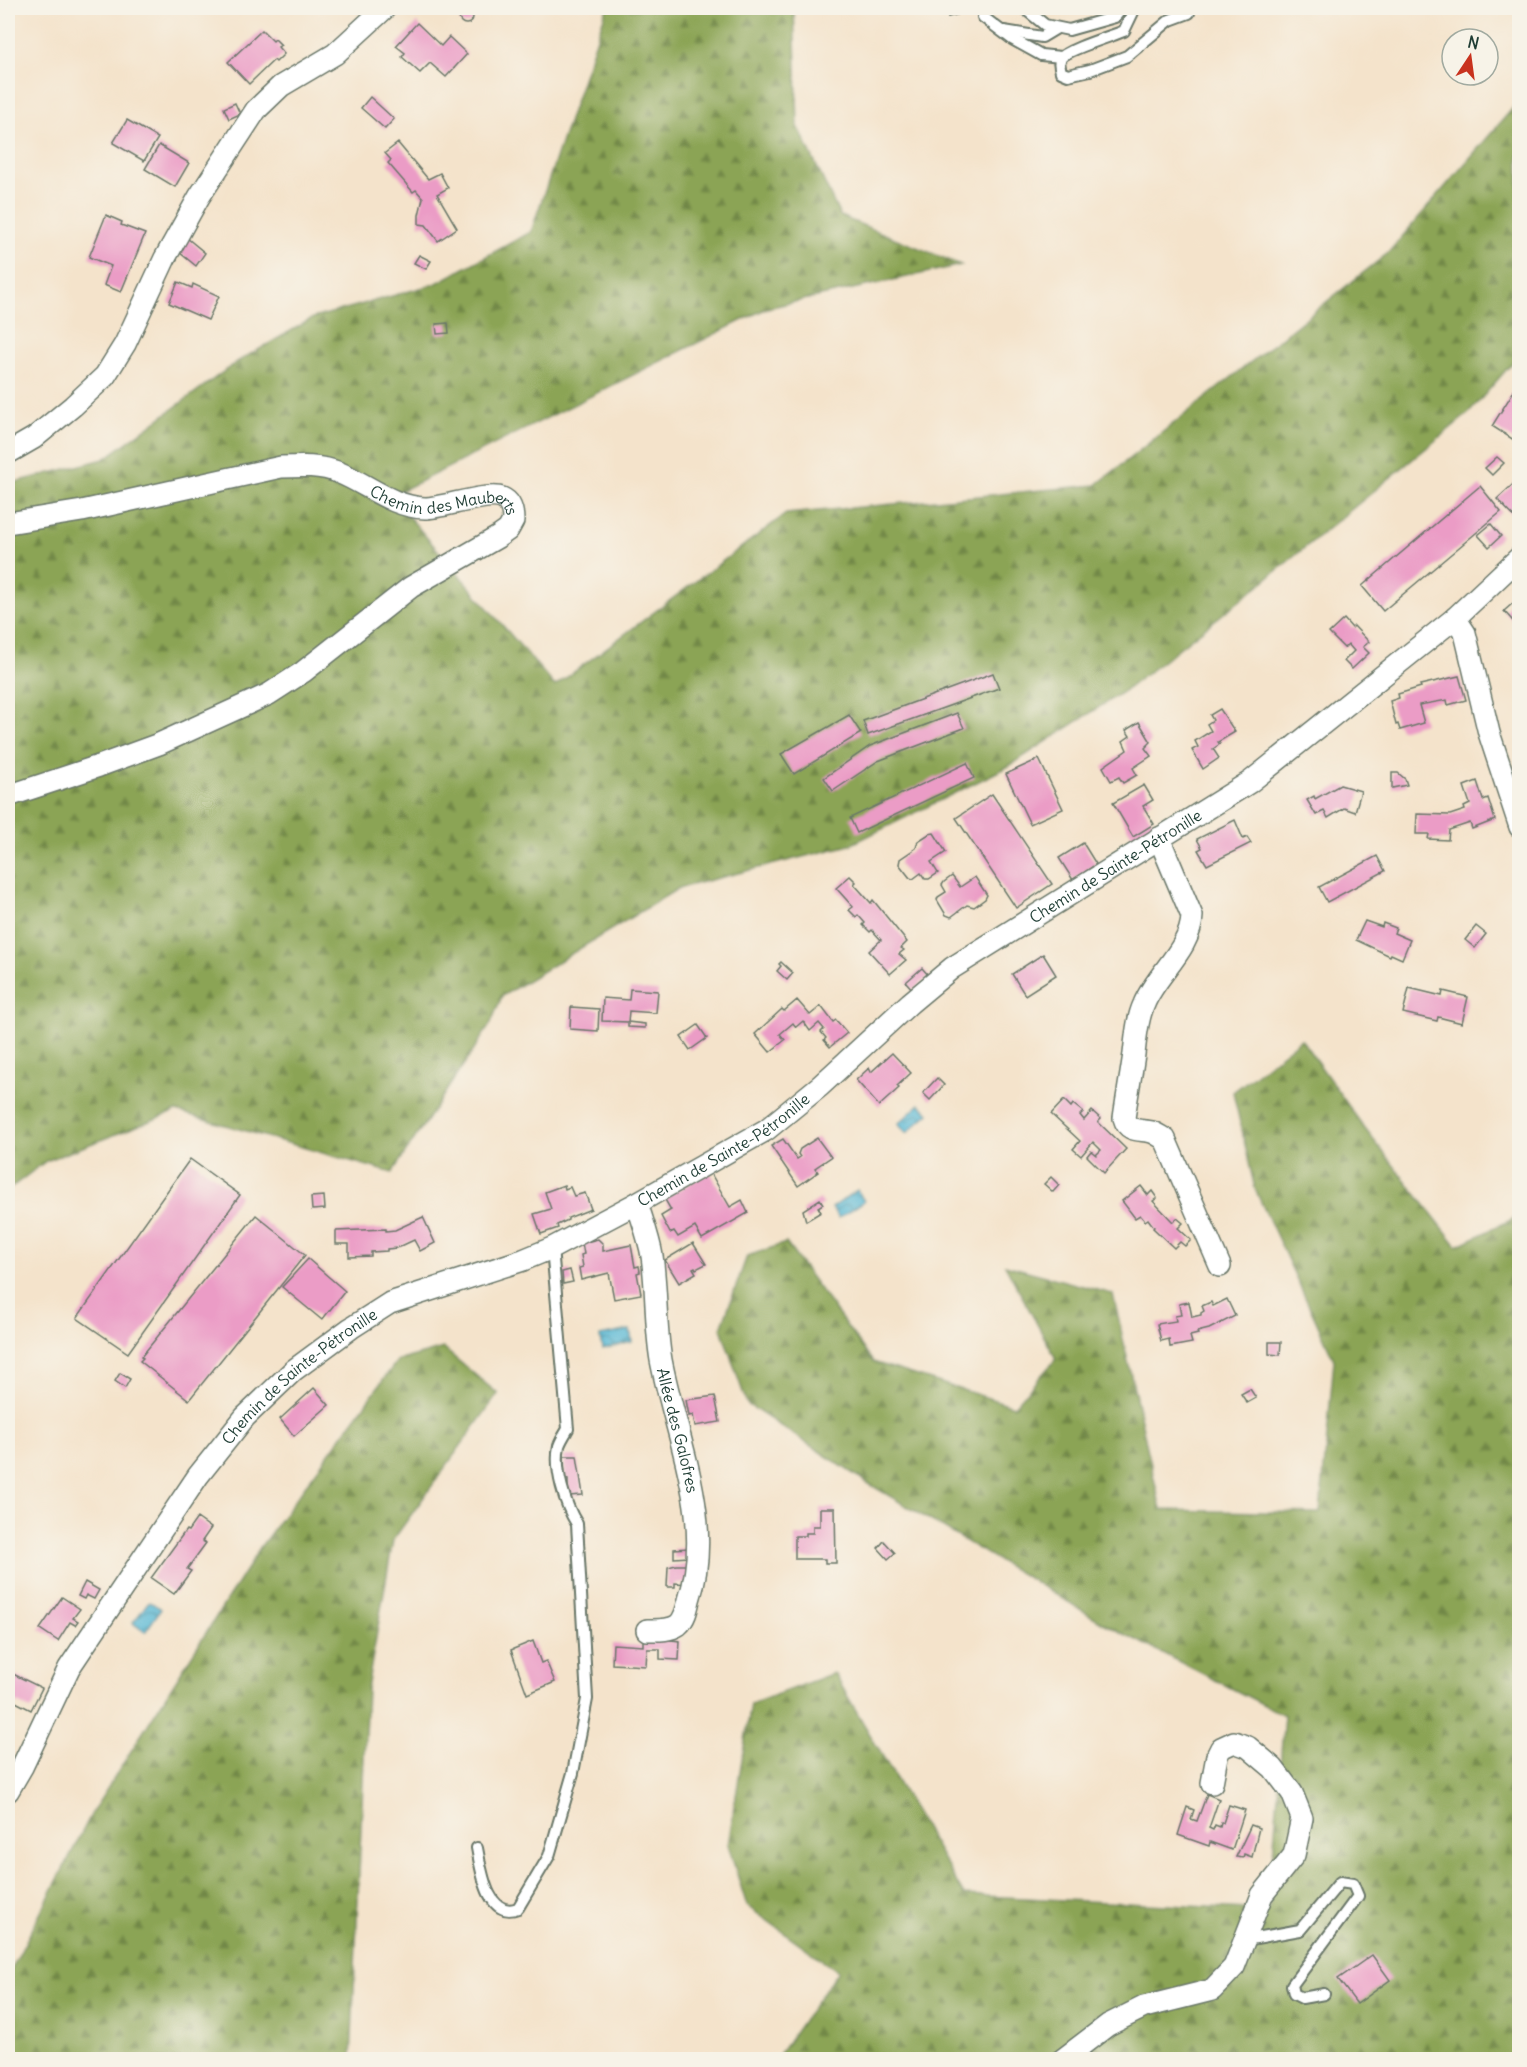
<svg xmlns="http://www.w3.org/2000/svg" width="1527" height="2067" font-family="Delius,sans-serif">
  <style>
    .forest { fill: url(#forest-firs); stroke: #557044; stroke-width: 1.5 }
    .water { fill: url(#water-waves); stroke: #3a7a84; stroke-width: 1.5 }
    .building { fill: #eb9cc6 }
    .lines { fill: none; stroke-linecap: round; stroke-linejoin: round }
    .lane-casing { stroke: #6a7769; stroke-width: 14 }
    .street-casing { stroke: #6a7769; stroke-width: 24 }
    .lane { stroke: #fff; stroke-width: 10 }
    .street { stroke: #fff; stroke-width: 21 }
    .labels { text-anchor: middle; stroke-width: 4.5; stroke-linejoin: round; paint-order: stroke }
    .street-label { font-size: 16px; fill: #1f3d34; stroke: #f7f3e8 }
  </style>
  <defs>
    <pattern id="forest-firs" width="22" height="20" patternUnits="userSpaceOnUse" patternTransform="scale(1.5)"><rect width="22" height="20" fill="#8ba455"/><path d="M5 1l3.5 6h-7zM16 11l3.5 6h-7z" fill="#718747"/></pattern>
    <pattern id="water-waves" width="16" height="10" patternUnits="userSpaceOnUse" patternTransform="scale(1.5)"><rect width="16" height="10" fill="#56b8d5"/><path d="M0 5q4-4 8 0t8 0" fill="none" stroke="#4797ae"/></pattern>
  </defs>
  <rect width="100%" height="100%" fill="#f7f3e8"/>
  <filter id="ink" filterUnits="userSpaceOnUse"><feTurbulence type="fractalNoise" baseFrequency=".0167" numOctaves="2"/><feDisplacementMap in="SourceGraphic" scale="12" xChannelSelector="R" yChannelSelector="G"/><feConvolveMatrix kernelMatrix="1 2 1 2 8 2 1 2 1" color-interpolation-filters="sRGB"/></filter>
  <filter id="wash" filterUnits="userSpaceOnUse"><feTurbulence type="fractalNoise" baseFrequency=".008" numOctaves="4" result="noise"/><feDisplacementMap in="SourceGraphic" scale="24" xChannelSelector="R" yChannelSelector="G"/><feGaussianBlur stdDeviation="1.35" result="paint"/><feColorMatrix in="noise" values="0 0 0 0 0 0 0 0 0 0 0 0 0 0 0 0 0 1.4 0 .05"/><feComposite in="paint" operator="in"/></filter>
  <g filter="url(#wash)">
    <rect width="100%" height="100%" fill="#f4e3cb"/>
    <!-- forest -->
    <g class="forest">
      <path d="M 607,8 L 794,8 L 798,126 L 840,216 L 961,265 L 767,308 L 391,496 L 555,686 L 786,514 L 1096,485 L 1388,253 L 1519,101 L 1519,355 L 1469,413 L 1247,595 L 1127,689 L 1009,766 L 850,845 L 679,888 L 502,996 L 490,1025 L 392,1173 L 176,1111 L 46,1161 L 8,1190 L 8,484 L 104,459 L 237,362 L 313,318 L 435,284 L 531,232 Z"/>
      <path d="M 1301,1039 L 1365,1129 L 1457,1246 L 1519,1216 L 1519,2059 L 776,2059 L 838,1971 L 747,1906 L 728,1845 L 751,1704 L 834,1673 L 964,1895 L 1269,1910 L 1284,1715 L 1107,1625 L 866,1482 L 747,1404 L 721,1328 L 747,1256 L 786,1243 L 873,1362 L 1014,1406 L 1056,1359 L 1005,1265 L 1113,1294 L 1161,1510 L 1320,1513 L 1334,1360 L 1255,1189 L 1233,1092 Z"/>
      <path d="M 443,1348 L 498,1394 L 393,1540 L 367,1689 L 351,2059 L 8,2059 L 8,1976 L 93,1811 L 261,1546 L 397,1361 Z"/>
    </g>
    <!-- water -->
    <g class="water">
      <path d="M 920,1104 L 929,1113 L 907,1133 L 898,1124 Z"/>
      <path d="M 857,1190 L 864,1201 L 839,1218 L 832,1208 Z"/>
      <path d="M 630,1330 L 632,1342 L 602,1349 L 600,1336 Z"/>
      <path d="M 149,1601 L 161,1609 L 145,1632 L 133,1623 Z"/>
    </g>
    <g id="blocks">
      <!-- building -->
      <g class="building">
        <path d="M 946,8 L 983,8 L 948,17 Z"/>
        <circle cx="466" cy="17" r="7"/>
        <path d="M 417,23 L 441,46 L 449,37 L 467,54 L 446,77 L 430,63 L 420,73 L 402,57 L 405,53 L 396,46 Z"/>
        <path d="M 262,30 L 273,41 L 275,39 L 281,45 L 278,47 L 284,54 L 276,62 L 274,60 L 249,84 L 228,62 Z"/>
        <path d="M 370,97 L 394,119 L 385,129 L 361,108 Z"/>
        <path d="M 235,103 L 240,114 L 229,119 L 224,108 Z"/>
        <path d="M 127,120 L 158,138 L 144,161 L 113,143 Z"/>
        <path d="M 398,143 L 428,179 L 440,173 L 448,188 L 437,194 L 457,228 L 438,241 L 426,225 L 419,224 L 419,215 L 423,198 L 416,190 L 413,192 L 388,163 L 391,160 L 385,153 Z"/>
        <path d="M 159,145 L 189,163 L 175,187 L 145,169 Z"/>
        <path d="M 106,215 L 122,222 L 121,225 L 145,234 L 121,292 L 104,285 L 111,266 L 89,257 Z"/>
        <path d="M 187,238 L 205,253 L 196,266 L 179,252 Z"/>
        <path d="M 419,255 L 431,261 L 426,269 L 414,263 Z"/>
        <path d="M 178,282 L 192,288 L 193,284 L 219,296 L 208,320 L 169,303 Z"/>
        <path d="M 448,323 L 449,333 L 437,334 L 436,324 Z"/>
        <path d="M 1520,381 L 1520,444 L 1492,426 Z"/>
        <path d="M 1497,457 L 1504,463 L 1492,475 L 1485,468 Z"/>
        <path d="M 1520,478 L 1520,523 L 1497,499 Z"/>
        <path d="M 1480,486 L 1501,512 L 1383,611 L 1362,586 Z"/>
        <path d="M 1491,524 L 1501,536 L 1489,547 L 1478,535 Z"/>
        <path d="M 1520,597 L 1520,629 L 1504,611 Z"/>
        <path d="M 1344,619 L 1352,628 L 1354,626 L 1369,642 L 1363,647 L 1369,653 L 1352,669 L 1344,661 L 1354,651 L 1348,644 L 1344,648 L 1329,633 Z"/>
        <path d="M 993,673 L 999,688 L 868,735 L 863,721 Z"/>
        <path d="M 1459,676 L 1466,700 L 1448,705 L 1447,700 L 1419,705 L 1424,723 L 1400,730 L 1398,724 L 1396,725 L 1390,701 L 1399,698 L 1398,694 L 1421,687 L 1420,685 Z"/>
        <path d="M 1220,709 L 1235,732 L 1218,742 L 1220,744 L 1213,749 L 1219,758 L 1203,769 L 1192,750 L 1198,747 L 1195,741 L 1211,731 L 1207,724 L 1213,720 L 1210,715 Z"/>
        <path d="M 957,713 L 964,728 L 878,761 L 833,791 L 824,778 L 870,746 Z"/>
        <path d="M 849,715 L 861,733 L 794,774 L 781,754 Z"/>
        <path d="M 1139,722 L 1151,742 L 1145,748 L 1151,756 L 1133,768 L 1137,775 L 1123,783 L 1119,777 L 1111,781 L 1103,767 L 1127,750 L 1123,741 L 1130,736 L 1126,730 Z"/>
        <path d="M 1039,759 L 1063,809 L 1030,824 L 1006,774 Z"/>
        <path d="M 967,763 L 974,778 L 857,833 L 850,818 Z"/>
        <path d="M 1392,773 L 1398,773 L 1405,779 L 1407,785 L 1392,788 Z"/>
        <path d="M 1477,781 L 1483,800 L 1488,798 L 1495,820 L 1472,829 L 1470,823 L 1449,830 L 1448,840 L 1428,839 L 1429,834 L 1416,834 L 1417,814 L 1450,815 L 1465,810 L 1464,807 L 1470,804 L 1464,786 Z"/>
        <path d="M 1144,785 L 1153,800 L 1143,806 L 1154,824 L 1133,837 L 1113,803 Z"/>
        <path d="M 1340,785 L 1361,791 L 1355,812 L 1344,808 L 1328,818 L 1324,811 L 1316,815 L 1307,800 L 1314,796 L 1315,799 Z"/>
        <path d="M 992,794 L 1052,884 L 1016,908 L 956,818 Z"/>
        <path d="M 1235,820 L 1243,839 L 1247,837 L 1251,843 L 1207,865 L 1198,850 L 1202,848 L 1197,839 Z"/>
        <path d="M 934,833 L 946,852 L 931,862 L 938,873 L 929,879 L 925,879 L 921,873 L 913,879 L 910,878 L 899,864 L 900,859 L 916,848 L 918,841 L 929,834 Z"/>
        <path d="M 1083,843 L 1096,864 L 1073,880 L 1059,858 Z"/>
        <path d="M 1377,856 L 1385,871 L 1327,902 L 1319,887 Z"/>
        <path d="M 850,876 L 856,882 L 854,884 L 871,903 L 873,900 L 907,942 L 901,948 L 904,950 L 899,954 L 906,960 L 890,974 L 869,951 L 881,940 L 872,930 L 870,932 L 863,925 L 865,923 L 858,915 L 856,917 L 849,910 L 853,907 L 836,888 Z"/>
        <path d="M 952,876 L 960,887 L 975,877 L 987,895 L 985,899 L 974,907 L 967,905 L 951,917 L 946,915 L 937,900 L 938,897 L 946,892 L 942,885 L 944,882 Z"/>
        <path d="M 1365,921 L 1382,927 L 1383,923 L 1396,928 L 1394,933 L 1410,940 L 1402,959 L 1391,954 L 1390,956 L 1356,940 Z"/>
        <path d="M 1476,926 L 1486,934 L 1475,948 L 1465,940 Z"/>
        <path d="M 1043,954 L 1056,975 L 1025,995 L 1012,974 Z"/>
        <path d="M 781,962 L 793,973 L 787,980 L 777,971 L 781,966 L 779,964 Z"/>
        <path d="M 922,968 L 929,976 L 913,990 L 906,982 Z"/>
        <path d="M 1409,988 L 1442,996 L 1443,991 L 1468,997 L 1462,1023 L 1438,1017 L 1437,1021 L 1403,1013 Z"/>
        <path d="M 630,989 L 658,991 L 656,1013 L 629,1011 L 628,1022 L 645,1024 L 645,1028 L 628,1027 L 628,1022 L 602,1021 L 603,998 L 629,1000 Z"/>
        <path d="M 797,1000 L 810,1015 L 821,1006 L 833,1022 L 836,1020 L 847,1033 L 830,1047 L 824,1040 L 826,1038 L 821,1032 L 824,1029 L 819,1023 L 810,1031 L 803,1021 L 796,1027 L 793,1023 L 780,1034 L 785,1040 L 770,1052 L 755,1034 L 782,1009 L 784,1011 Z"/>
        <path d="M 571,1007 L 599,1009 L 598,1031 L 570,1029 Z"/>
        <path d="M 698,1025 L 707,1038 L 690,1050 L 681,1037 Z"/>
        <path d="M 892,1053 L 911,1073 L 897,1086 L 899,1088 L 879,1106 L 856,1080 L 869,1068 L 871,1072 Z"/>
        <path d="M 937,1078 L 944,1085 L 930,1100 L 923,1093 Z"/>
        <path d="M 1064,1100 L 1071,1107 L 1073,1104 L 1083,1112 L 1080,1115 L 1084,1120 L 1092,1111 L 1101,1119 L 1098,1122 L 1126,1149 L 1104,1173 L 1087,1156 L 1091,1151 L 1096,1155 L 1101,1150 L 1093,1142 L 1081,1156 L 1073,1149 L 1080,1141 L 1051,1114 Z"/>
        <path d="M 817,1138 L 831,1157 L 815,1168 L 818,1172 L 798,1186 L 771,1146 L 783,1139 L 797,1159 L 800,1157 L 798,1154 L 800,1149 Z"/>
        <path d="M 190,1159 L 240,1195 L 128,1353 L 77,1318 Z"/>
        <path d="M 710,1172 L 730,1207 L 742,1200 L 748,1213 L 702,1239 L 695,1227 L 678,1237 L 674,1231 L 670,1233 L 661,1216 L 671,1210 L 664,1198 Z"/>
        <path d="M 1051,1177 L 1059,1185 L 1053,1192 L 1044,1184 Z"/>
        <path d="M 564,1185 L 565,1189 L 570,1187 L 574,1196 L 585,1193 L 591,1209 L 568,1218 L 568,1220 L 557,1225 L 558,1228 L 541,1234 L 534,1214 L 551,1209 L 545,1192 Z"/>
        <path d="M 1141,1186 L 1148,1195 L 1152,1191 L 1157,1198 L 1153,1201 L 1173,1222 L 1177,1218 L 1183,1223 L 1178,1228 L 1191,1240 L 1185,1246 L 1180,1242 L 1174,1248 L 1153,1228 L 1154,1227 L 1148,1219 L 1145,1221 L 1140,1215 L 1135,1218 L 1122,1201 Z"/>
        <path d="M 324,1196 L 325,1209 L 312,1210 L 311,1197 Z"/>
        <path d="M 820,1199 L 823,1204 L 818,1207 L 821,1212 L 806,1221 L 803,1210 Z"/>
        <path d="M 256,1215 L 305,1255 L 189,1400 L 140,1361 L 143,1358 L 141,1357 Z"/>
        <path d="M 423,1217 L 435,1243 L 420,1251 L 414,1240 L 397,1248 L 387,1249 L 387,1251 L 371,1252 L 371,1256 L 349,1257 L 349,1244 L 336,1244 L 336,1231 L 386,1229 L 386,1231 L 395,1230 Z"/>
        <path d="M 598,1239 L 603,1244 L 603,1251 L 631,1245 L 635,1267 L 639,1266 L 640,1272 L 637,1273 L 641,1294 L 614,1299 L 609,1273 L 581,1280 L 579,1268 L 583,1267 L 581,1255 L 584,1254 L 582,1243 Z"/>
        <path d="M 693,1243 L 706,1264 L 696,1269 L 695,1267 L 693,1268 L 696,1273 L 679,1283 L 665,1260 Z"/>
        <path d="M 308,1259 L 345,1291 L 322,1320 L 282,1287 Z"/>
        <path d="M 570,1270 L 573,1282 L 563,1284 L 562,1272 Z"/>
        <path d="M 1227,1299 L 1235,1316 L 1209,1329 L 1197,1332 L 1198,1334 L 1190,1336 L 1192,1343 L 1170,1347 L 1169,1339 L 1161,1341 L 1157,1324 L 1176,1321 L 1175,1316 L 1181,1315 L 1179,1304 L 1189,1302 L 1192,1317 L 1201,1315 L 1201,1313 L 1204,1311 L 1202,1306 L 1211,1302 L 1213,1306 Z"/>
        <path d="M 1269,1342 L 1281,1342 L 1280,1355 L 1269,1354 Z"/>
        <path d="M 120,1373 L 130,1379 L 125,1388 L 115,1381 Z"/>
        <path d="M 314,1388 L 329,1405 L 294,1436 L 280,1419 Z"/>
        <path d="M 1250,1389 L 1256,1398 L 1247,1403 L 1241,1394 Z"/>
        <path d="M 715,1396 L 720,1422 L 695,1426 L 693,1415 L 689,1416 L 686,1400 Z"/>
        <path d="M 564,1456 L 577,1456 L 583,1495 L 568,1496 L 568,1479 L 565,1479 Z"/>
        <path d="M 820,1508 L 835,1508 L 836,1563 L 825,1563 L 825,1559 L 795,1559 L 795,1536 L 806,1536 L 806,1533 L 813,1533 L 813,1526 L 820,1526 Z"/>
        <path d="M 197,1518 L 211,1528 L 202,1541 L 206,1543 L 187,1569 L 191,1571 L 174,1594 L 151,1578 L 186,1530 L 188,1531 Z"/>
        <path d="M 884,1541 L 895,1553 L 888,1559 L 878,1548 Z"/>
        <path d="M 689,1548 L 689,1557 L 674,1558 L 674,1549 Z"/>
        <path d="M 676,1565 L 690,1565 L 689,1584 L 675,1583 L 675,1587 L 667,1587 L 668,1567 Z"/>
        <path d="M 85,1582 L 99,1590 L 94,1599 L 86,1595 L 84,1599 L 78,1596 Z"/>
        <path d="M 62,1597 L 80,1609 L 73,1618 L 78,1621 L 75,1625 L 70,1622 L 58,1641 L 40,1629 Z"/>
        <path d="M 643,1637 L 680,1641 L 679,1660 L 660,1659 L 660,1649 L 647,1649 L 646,1666 L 612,1664 L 613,1644 L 643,1646 Z"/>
        <path d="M 533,1641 L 541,1663 L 546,1661 L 555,1682 L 527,1694 L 511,1650 Z"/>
        <path d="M 13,1674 L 42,1688 L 31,1710 L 8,1698 L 8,1685 Z"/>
        <path d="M 1207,1794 L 1219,1799 L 1209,1828 L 1213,1830 L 1215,1825 L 1220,1827 L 1221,1823 L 1223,1823 L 1229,1805 L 1245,1810 L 1232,1850 L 1210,1842 L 1209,1846 L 1178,1835 L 1187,1807 L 1194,1810 L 1191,1819 L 1197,1821 Z"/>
        <path d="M 1251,1825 L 1259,1828 L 1252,1857 L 1244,1854 L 1243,1858 L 1236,1857 Z"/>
        <path d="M 1372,1955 L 1390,1980 L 1357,2004 L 1338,1979 Z"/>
      </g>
    </g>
  </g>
  <g filter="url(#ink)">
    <use href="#blocks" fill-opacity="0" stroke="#6a7769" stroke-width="1.5"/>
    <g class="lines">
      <defs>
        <g id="lane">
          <path d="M 1024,8 L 1045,25 L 1069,30 L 1115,17 L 1122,8"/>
          <path d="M 1135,8 L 1124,31 C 1112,36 1066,50 1061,58 C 1058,62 1060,67 1061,72 L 1068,75 L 1090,70 L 1127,56 L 1170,20 L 1189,13"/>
          <path d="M 983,17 L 1012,39 L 1041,55 L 1061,57"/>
          <path d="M 1004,31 L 1042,37 L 1057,28"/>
          <path d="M 477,1848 C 481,1868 487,1920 518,1908 L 549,1856 L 573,1773 L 587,1699 L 577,1524 C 565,1505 554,1469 559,1446 C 561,1440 565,1434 568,1429 L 552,1248"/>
          <path d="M 1245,1940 L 1300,1930 L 1340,1882 L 1353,1884 L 1358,1896 L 1292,1985 L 1294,1994 L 1302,1998 L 1324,1994"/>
        </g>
        <g id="street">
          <path d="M 8,453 L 34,438 L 73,406 L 105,376 L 125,344 L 165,258 L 199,197 L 256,110 L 281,86 L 335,54 L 385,8"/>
          <path id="s1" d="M 8,523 L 82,511 L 281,467 C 301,466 321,465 340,473 C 369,485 392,507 425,508 C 443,508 488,492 502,498 C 511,502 513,512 513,521 L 508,530 L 498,537 L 411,587 L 303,672 L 269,694 L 159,744 L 99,766 L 8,796"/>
          <path d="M 1455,618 L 1465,633 L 1489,733 L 1520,827"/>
          <path d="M 1159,838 L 1192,916 C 1191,949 1156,974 1144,1004 C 1137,1019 1136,1037 1134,1054 C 1131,1075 1127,1097 1124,1118 C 1128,1133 1140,1129 1152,1132 C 1157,1134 1161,1137 1165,1139 L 1220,1266"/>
          <path id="s2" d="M 637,1203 C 642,1220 649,1238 652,1256 C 657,1290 655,1325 661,1360 C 676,1438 715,1521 689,1600 C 687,1609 685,1619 678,1625 C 669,1631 657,1630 647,1630"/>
          <path id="s3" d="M 8,1791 L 22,1767 L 69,1668 L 198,1476 L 245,1417 L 294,1370 L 351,1328 L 390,1303 L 523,1260 L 552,1248 L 637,1203 L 766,1130 L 820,1086 L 910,1003 L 952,968 L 1250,782 L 1455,618 L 1520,557"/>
          <path d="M 1062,2060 L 1108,2025 L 1144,2007 L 1212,1990 L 1234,1967 L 1262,1895 L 1294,1855 L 1302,1818 L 1292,1793 L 1273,1768 L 1248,1747 L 1234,1742 L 1221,1748 L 1217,1756 L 1212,1783"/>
        </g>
      </defs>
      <!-- lane casing -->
      <use href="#lane" class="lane-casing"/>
      <!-- street casing -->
      <use href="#street" class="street-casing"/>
      <!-- lane -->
      <use href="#lane" class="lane"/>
      <!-- street -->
      <use href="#street" class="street"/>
    </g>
  </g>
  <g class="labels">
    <!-- street labels -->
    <g class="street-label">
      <text dy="6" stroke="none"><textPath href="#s1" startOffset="452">Chemin des Mauberts</textPath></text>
      <text dy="6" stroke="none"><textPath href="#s3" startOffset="1484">Chemin de Sainte-Pétronille</textPath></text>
      <text dy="6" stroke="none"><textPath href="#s3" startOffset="998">Chemin de Sainte-Pétronille</textPath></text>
      <text dy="6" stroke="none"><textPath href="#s3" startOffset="512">Chemin de Sainte-Pétronille</textPath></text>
      <text dy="6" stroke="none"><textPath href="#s2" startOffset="232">Allée des Galofres</textPath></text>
    </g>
  </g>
  <!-- margin -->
  <rect width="1527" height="2067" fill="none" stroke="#f7f3e8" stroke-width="30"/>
  <!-- north arrow -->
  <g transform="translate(1470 57) rotate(13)"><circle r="28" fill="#f7f3e8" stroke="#a1aaa0" stroke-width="1.5"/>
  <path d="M0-4.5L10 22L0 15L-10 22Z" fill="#c8321e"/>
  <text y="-9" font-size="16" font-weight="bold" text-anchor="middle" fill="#1f3d34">N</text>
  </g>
</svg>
